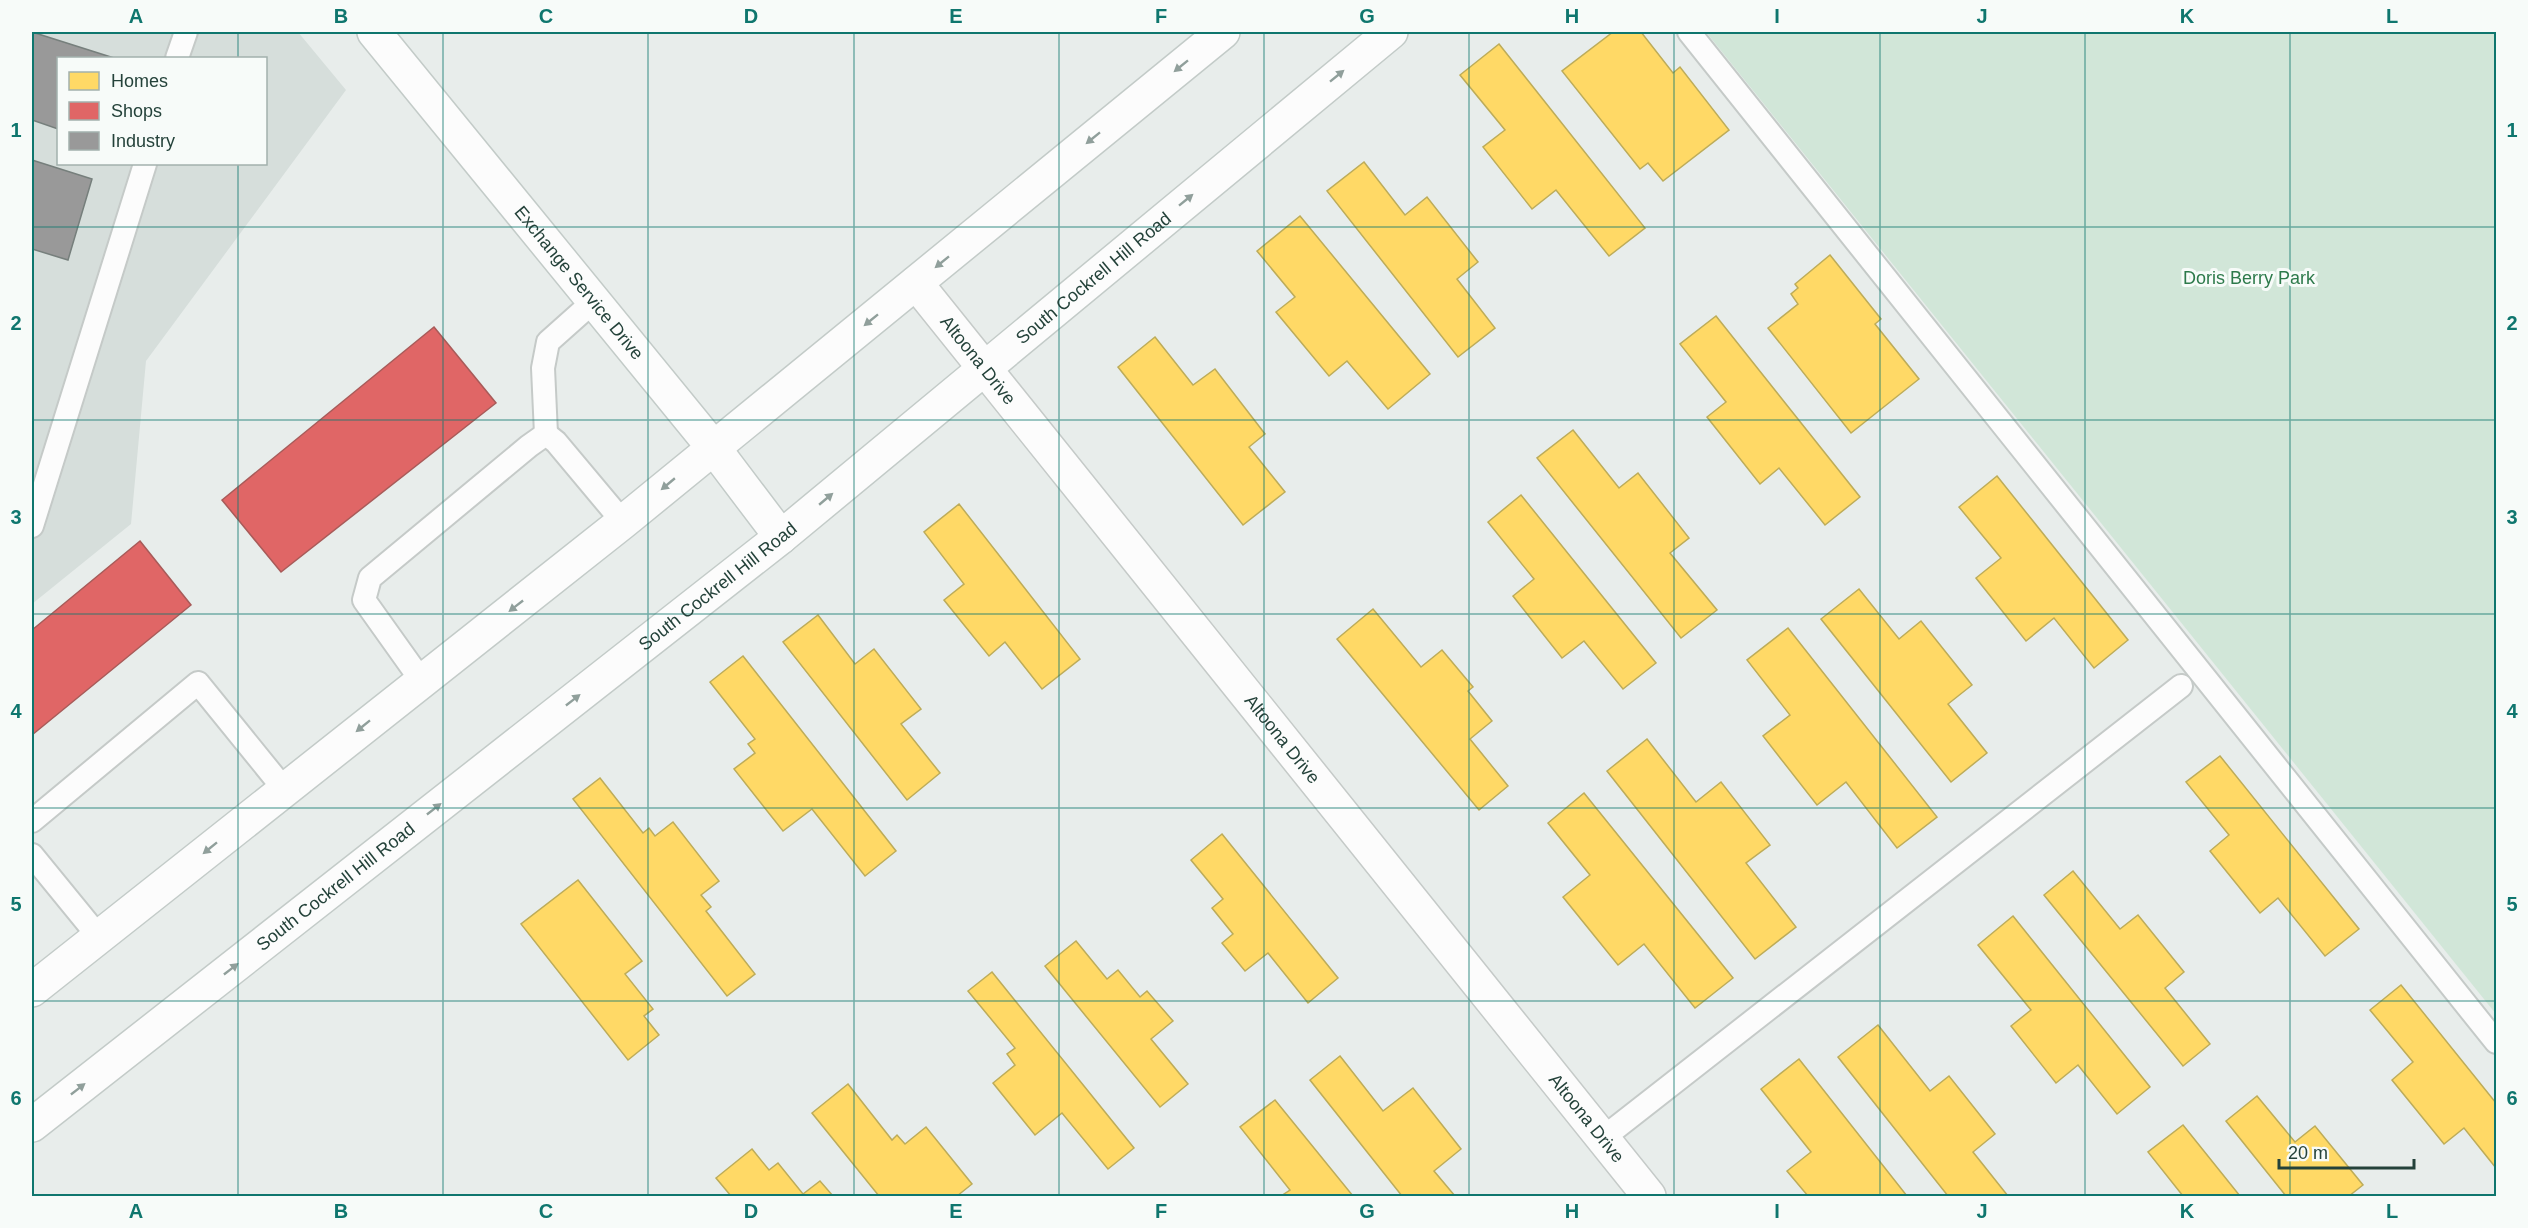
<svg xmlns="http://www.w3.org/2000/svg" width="2528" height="1228" font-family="Arial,sans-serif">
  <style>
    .built { fill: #d6dedb; fill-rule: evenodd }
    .green { fill: #d1e6d8 }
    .homes { fill: #ffd966; stroke: #bdac59; stroke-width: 1.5 }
    .shops { fill: #e06666; stroke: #a85b59; stroke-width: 1.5 }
    .industry { fill: #999; stroke: #767f7c; stroke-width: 1.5 }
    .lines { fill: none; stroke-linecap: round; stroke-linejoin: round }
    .lane-casing { stroke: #c5cac8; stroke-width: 26 }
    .street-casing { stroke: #c5cac8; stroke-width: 36 }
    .secondary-casing { stroke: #c3cbc8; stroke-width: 36 }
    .lane { stroke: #fcfcfc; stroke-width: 22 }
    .street { stroke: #fcfcfc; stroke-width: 33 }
    .secondary { stroke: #fcfcfc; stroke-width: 33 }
    .oneway { fill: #909f9b }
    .grid { fill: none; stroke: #0f766e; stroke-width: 1.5; stroke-opacity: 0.55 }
    .labels { text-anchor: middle; stroke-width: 6; stroke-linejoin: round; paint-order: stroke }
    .street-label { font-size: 18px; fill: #24423a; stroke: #f7fbf9 }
    .park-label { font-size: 18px; fill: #2d7a4b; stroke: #f7fbf9 }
    .neatline { fill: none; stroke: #0f766e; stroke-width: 2 }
    .grid-label { font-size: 20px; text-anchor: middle; font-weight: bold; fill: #0f766e }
  </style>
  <rect width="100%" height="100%" fill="#e8edeb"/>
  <!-- built -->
  <path class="built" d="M 32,32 L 298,32 L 346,90 L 146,361 L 131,524 L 32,604 ZM 58,58 L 266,58 L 266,164 L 58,164 Z"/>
  <!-- green -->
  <path class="green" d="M 1706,32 L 2496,32 L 2496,1014 Z"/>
  <!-- homes -->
  <g class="homes">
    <path d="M 1613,32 L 1641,32 L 1673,73 L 1680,67 L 1729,130 L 1663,181 L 1648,163 L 1640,169 L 1562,71 Z"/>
    <path d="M 1499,44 L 1645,228 L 1609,256 L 1556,190 L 1532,209 L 1483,147 L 1505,130 L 1460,75 Z"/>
    <path d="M 1364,162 L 1405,215 L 1427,197 L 1478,262 L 1457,279 L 1495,328 L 1458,357 L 1327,191 Z"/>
    <path d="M 1300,216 L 1430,374 L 1388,409 L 1347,361 L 1329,376 L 1276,312 L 1295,297 L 1257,251 Z"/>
    <path d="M 1830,255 L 1881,319 L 1875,324 L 1919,379 L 1851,433 L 1768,328 L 1798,304 L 1791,294 L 1798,288 L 1795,284 Z"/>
    <path d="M 1716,316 L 1860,497 L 1825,525 L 1779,468 L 1760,484 L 1707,417 L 1726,402 L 1680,344 Z"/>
    <path d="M 1155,337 L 1193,385 L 1215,369 L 1265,434 L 1249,447 L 1285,492 L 1243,525 L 1118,367 Z"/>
    <path d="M 1573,430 L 1619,488 L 1638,473 L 1689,538 L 1670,553 L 1717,610 L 1681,638 L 1537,458 Z"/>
    <path d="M 1997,476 L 2128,640 L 2094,668 L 2054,618 L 2026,641 L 1976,578 L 2001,558 L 1959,507 Z"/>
    <path d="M 1521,495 L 1656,663 L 1623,689 L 1584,641 L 1562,658 L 1513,596 L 1534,579 L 1488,522 Z"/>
    <path d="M 959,504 L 1080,659 L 1042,689 L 1005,642 L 989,656 L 944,600 L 964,584 L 924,532 Z"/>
    <path d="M 1859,589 L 1899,639 L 1921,621 L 1972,685 L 1948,704 L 1987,753 L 1951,782 L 1821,619 Z"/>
    <path d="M 1373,609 L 1421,667 L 1442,650 L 1473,687 L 1468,691 L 1492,721 L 1470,739 L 1508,786 L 1479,810 L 1337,639 Z"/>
    <path d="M 818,615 L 855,664 L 874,649 L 921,709 L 901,724 L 940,773 L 907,800 L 783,642 Z"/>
    <path d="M 1788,628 L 1937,817 L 1897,848 L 1846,782 L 1817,805 L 1763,736 L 1790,715 L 1747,660 Z"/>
    <path d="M 743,656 L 896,851 L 865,876 L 812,809 L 783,831 L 734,769 L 755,753 L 748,744 L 755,739 L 710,682 Z"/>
    <path d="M 1647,739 L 1696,802 L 1721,782 L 1770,845 L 1746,863 L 1796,927 L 1755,959 L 1607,771 Z"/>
    <path d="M 2220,756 L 2359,929 L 2325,956 L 2278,898 L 2260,913 L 2210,851 L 2229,835 L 2186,782 Z"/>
    <path d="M 600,778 L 643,833 L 649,828 L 655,836 L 673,822 L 719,881 L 701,895 L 711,907 L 706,911 L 755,974 L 727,996 L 573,799 Z"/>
    <path d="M 1584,793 L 1733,978 L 1695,1008 L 1644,944 L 1618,965 L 1563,897 L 1590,875 L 1548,823 Z"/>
    <path d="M 1222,834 L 1338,978 L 1308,1003 L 1268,953 L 1245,971 L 1222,943 L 1233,934 L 1212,908 L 1223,899 L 1191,860 Z"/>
    <path d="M 2073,871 L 2120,929 L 2138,915 L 2184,972 L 2165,988 L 2210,1044 L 2183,1066 L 2044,895 Z"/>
    <path d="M 578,880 L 642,961 L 625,974 L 653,1009 L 644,1016 L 659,1035 L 628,1060 L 521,924 Z"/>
    <path d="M 2013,916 L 2150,1087 L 2117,1114 L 2078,1065 L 2056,1083 L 2011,1026 L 2031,1010 L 1978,945 Z"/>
    <path d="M 1076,941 L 1107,979 L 1118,970 L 1140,997 L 1147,991 L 1173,1021 L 1151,1039 L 1188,1084 L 1160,1107 L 1045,966 Z"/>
    <path d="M 992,972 L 1134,1148 L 1108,1169 L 1062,1113 L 1035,1135 L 993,1083 L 1015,1065 L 1007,1054 L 1015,1048 L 968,991 Z"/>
    <path d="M 2401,985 L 2496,1103 L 2496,1168 L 2464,1128 L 2444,1144 L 2392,1080 L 2413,1062 L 2370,1010 Z"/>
    <path d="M 1878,1025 L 1930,1091 L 1949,1076 L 1995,1134 L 1973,1152 L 2008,1196 L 1948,1196 L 1838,1057 Z"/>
    <path d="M 1340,1056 L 1383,1111 L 1413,1088 L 1461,1149 L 1434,1171 L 1455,1196 L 1402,1196 L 1310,1080 Z"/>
    <path d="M 1799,1059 L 1907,1196 L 1808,1196 L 1787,1171 L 1811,1152 L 1761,1089 Z"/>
    <path d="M 848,1084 L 892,1140 L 897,1135 L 905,1144 L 926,1127 L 972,1184 L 957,1196 L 879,1196 L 812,1113 Z"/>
    <path d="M 2257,1096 L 2295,1142 L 2315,1126 L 2363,1185 L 2349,1196 L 2286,1196 L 2226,1121 Z"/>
    <path d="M 1275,1100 L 1353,1196 L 1281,1196 L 1290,1190 L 1240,1127 Z"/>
    <path d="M 2183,1125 L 2240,1196 L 2183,1196 L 2148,1152 Z"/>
    <path d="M 752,1149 L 769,1170 L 778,1163 L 803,1194 L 820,1181 L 833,1196 L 731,1196 L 716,1178 Z"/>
  </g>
  <!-- shops -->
  <g class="shops">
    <path d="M 434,327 L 496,403 L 281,572 L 222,500 Z"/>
    <path d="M 140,541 L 191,605 L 32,735 L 32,630 Z"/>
  </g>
  <!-- industry -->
  <g class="industry">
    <path d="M 32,32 L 114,58 L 58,58 L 58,129 L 32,120 Z"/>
    <path d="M 32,160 L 92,179 L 68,260 L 32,249 Z"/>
  </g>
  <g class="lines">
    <defs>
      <g id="lane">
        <path d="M 1689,32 L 2496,1042"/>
        <path d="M 177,58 L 186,32"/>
        <path d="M 546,434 L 543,368 L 548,342 L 594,301"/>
        <path d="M 32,526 L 145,164"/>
        <path d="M 421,680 L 364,600 L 370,578 L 529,446 L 546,434 L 556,442 L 623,522"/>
        <path d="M 32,821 L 198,683 L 284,789"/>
        <path d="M 32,855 L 99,937"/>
        <path d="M 1603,1138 L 2181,686"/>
      </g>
      <g id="street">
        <path id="s1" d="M 916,283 L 1649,1196"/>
      </g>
      <g id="secondary">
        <path id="s2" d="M 374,32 L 713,447 L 781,537"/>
        <path d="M 32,990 L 623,522 L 1223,32"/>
        <path id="s3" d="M 32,1125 L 781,537 L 1391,32"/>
      </g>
    </defs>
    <!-- lane casing -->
    <use href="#lane" class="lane-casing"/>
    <!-- street casing -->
    <use href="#street" class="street-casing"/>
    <!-- secondary casing -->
    <use href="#secondary" class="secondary-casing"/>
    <!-- lane -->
    <use href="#lane" class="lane"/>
    <!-- street -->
    <use href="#street" class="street"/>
    <!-- secondary -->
    <use href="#secondary" class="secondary"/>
  </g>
  <!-- one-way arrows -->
  <defs><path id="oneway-solid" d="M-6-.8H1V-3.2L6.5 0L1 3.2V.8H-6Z" transform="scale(1.5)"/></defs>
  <g class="oneway">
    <use href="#oneway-solid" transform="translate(1181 66) rotate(141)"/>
    <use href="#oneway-solid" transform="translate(1337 76) rotate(-39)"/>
    <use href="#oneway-solid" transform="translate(1093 138) rotate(141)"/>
    <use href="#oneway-solid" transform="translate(1186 200) rotate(-39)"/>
    <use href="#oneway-solid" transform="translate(942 262) rotate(141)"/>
    <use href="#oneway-solid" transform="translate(871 320) rotate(141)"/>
    <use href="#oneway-solid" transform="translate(668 484) rotate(140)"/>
    <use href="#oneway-solid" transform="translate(826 499) rotate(-40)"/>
    <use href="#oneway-solid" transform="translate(516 606) rotate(142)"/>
    <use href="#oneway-solid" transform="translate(573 700) rotate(-38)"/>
    <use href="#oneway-solid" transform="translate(363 726) rotate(141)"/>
    <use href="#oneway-solid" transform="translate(434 809) rotate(-38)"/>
    <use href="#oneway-solid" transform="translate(210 848) rotate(141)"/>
    <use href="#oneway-solid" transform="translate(231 969) rotate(-38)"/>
    <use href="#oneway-solid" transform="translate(78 1089) rotate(-38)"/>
  </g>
  <!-- grid -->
  <path class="grid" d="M 238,32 L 238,58M 443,32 L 443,1196M 648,32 L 648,1196M 854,32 L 854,1196M 1059,32 L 1059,1196M 1264,32 L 1264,1196M 1469,32 L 1469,1196M 1674,32 L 1674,1196M 1880,32 L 1880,1196M 2085,32 L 2085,1196M 2290,32 L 2290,1196M 238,164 L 238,1196M 32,227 L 2496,227M 32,420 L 2496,420M 32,614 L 2496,614M 32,808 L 2496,808M 32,1001 L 2496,1001"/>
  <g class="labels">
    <!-- street labels -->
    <g class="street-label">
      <text dy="6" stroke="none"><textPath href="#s3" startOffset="1358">South Cockrell Hill Road</textPath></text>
      <text dy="6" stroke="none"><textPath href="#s2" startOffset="324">Exchange Service Drive</textPath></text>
      <text dy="6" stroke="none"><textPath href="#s1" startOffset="99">Altoona Drive</textPath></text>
      <text dy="6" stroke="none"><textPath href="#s3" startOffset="872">South Cockrell Hill Road</textPath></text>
      <text dy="6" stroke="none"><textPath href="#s1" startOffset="585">Altoona Drive</textPath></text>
      <text dy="6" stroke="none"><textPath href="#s3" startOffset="386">South Cockrell Hill Road</textPath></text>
      <text dy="6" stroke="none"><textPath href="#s1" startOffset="1071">Altoona Drive</textPath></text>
    </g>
    <!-- park labels -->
    <g class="park-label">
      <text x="2249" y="284">Doris Berry Park</text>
    </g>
  </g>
  <!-- border -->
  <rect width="2528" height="1228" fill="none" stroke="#f7fbf9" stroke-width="66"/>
  <!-- legend -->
  <rect x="57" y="57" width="210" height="108" fill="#f7fbf9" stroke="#a3b1ad" stroke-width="1.5"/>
  <rect x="69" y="72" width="30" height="18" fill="#ffd966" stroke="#a3b1ad" stroke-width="1.5"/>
  <text x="111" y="87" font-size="18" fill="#24423a">Homes</text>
  <rect x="69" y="102" width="30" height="18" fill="#e06666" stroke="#a3b1ad" stroke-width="1.5"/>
  <text x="111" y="117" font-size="18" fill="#24423a">Shops</text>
  <rect x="69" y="132" width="30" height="18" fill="#999999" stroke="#a3b1ad" stroke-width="1.5"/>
  <text x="111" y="147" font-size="18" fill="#24423a">Industry</text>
  <!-- scale -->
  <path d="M2279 1159v9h135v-9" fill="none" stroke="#24423a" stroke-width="3"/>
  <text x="2288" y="1159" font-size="18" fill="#24423a" stroke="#f7fbf9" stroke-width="4.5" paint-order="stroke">20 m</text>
  <rect x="33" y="33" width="2462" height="1162" class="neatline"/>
  <g class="grid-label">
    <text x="136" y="23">A</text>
    <text x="341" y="23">B</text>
    <text x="546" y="23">C</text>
    <text x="751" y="23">D</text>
    <text x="956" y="23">E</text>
    <text x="1161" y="23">F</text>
    <text x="1367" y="23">G</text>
    <text x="1572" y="23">H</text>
    <text x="1777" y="23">I</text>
    <text x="1982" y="23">J</text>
    <text x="2187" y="23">K</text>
    <text x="2392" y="23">L</text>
    <text x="16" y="137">1</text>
    <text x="2512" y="137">1</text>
    <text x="16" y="330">2</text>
    <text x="2512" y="330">2</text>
    <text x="16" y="524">3</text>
    <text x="2512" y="524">3</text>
    <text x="16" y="718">4</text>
    <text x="2512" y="718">4</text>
    <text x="16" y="911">5</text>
    <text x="2512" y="911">5</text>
    <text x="16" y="1105">6</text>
    <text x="2512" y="1105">6</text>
    <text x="136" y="1218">A</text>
    <text x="341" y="1218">B</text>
    <text x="546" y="1218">C</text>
    <text x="751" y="1218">D</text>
    <text x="956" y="1218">E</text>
    <text x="1161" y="1218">F</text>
    <text x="1367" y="1218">G</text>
    <text x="1572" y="1218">H</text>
    <text x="1777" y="1218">I</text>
    <text x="1982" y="1218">J</text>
    <text x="2187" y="1218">K</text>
    <text x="2392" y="1218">L</text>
  </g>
</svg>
